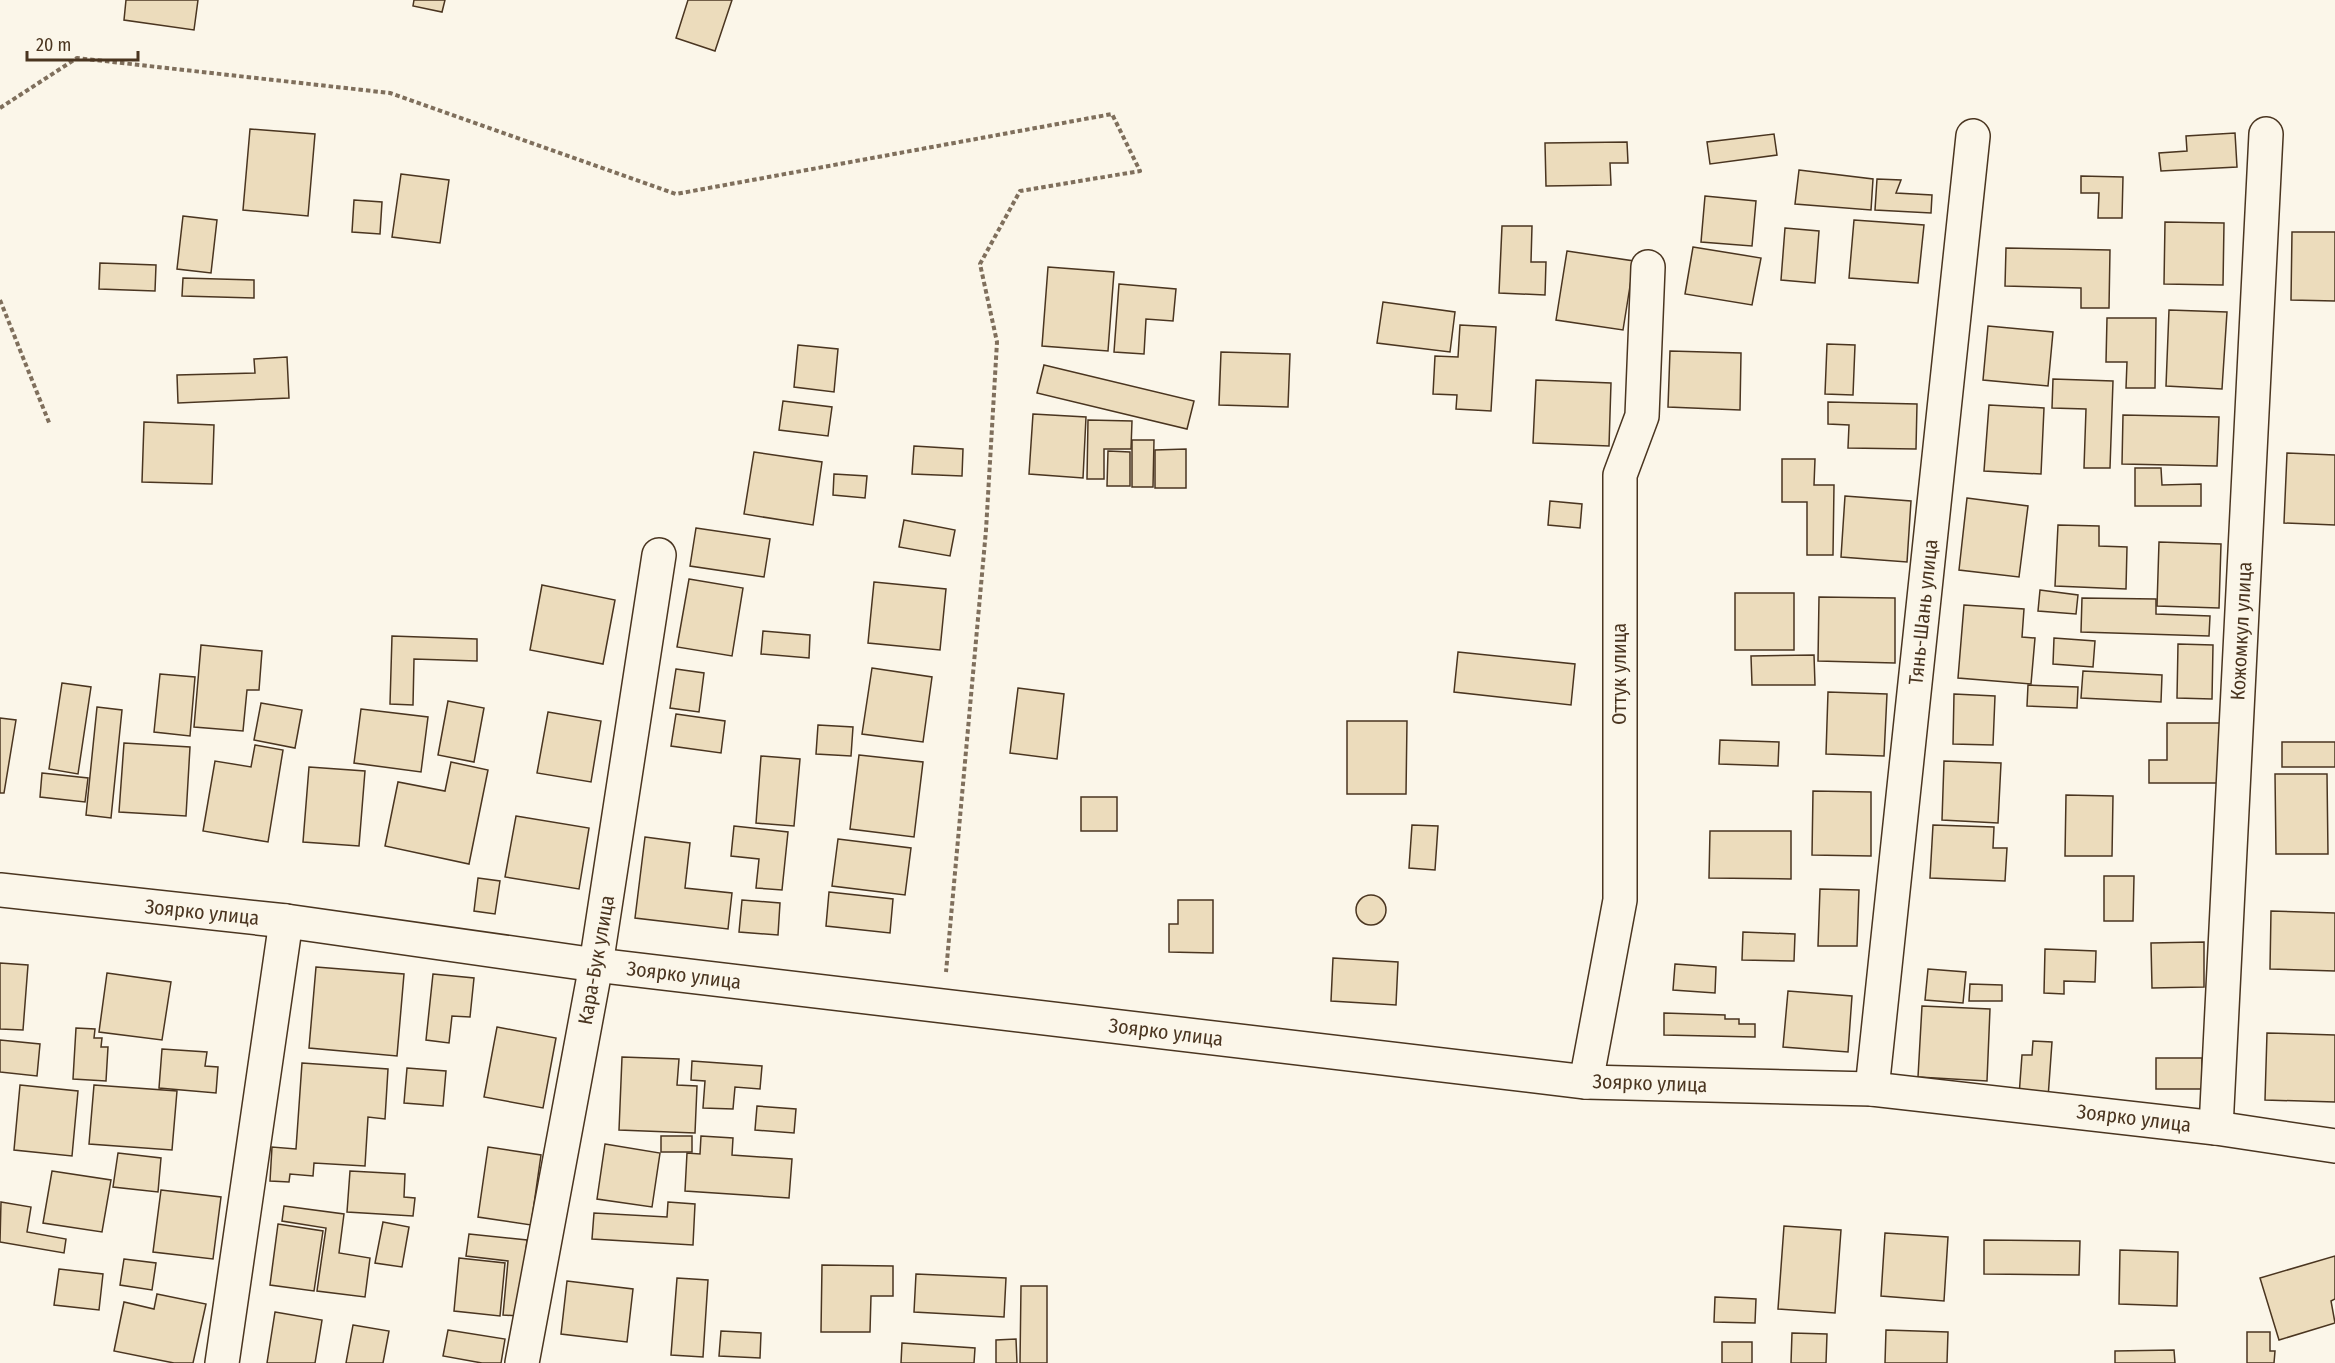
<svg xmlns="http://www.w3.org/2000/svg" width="2335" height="1363" font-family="'Fira Sans Condensed',sans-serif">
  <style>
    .building { fill: #ecdcbc; stroke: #4a3520; stroke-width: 1.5 }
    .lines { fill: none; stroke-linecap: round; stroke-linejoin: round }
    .street-casing { stroke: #4a3520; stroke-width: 36 }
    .path { stroke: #7f6f5c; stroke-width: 4; stroke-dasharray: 4.5 3; stroke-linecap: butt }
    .street { stroke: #fbf6e9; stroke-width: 33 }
    .labels { text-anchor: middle; stroke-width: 4.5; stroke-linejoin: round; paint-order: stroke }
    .street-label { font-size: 20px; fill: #4a3520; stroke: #fbf6e9 }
  </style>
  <rect width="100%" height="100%" fill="#fbf6e9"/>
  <!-- building -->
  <g class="building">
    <path d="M 126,0 L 198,0 L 194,30 L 124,20 Z"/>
    <path d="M 414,0 L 445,0 L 442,12 L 413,6 Z"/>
    <path d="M 688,0 L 732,0 L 715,51 L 676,38 Z"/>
    <path d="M 250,129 L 315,134 L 308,216 L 243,210 Z"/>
    <path d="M 2235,133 L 2237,167 L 2161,171 L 2159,153 L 2187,151 L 2186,136 Z"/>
    <path d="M 1774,134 L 1777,155 L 1710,164 L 1707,142 Z"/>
    <path d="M 1627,142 L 1628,163 L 1610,163 L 1611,185 L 1546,186 L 1545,143 Z"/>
    <path d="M 1799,170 L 1873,179 L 1871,210 L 1795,204 Z"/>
    <path d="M 401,174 L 449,180 L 440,243 L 392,237 Z"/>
    <path d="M 2081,176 L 2123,177 L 2122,218 L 2098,218 L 2099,193 L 2081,193 Z"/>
    <path d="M 1877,179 L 1901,180 L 1896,193 L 1932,195 L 1931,213 L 1875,210 Z"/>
    <path d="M 1705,196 L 1756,201 L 1752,246 L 1701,242 Z"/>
    <path d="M 354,200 L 382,202 L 380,234 L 352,232 Z"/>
    <path d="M 183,216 L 217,220 L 211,273 L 177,269 Z"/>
    <path d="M 1854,220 L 1924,225 L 1918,283 L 1849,278 Z"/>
    <path d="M 2165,222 L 2224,223 L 2223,285 L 2164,284 Z"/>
    <path d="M 1502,226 L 1532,226 L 1531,262 L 1546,262 L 1545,295 L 1499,293 Z"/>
    <path d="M 1785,228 L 1819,231 L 1815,283 L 1781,280 Z"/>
    <path d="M 2292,232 L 2335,232 L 2335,301 L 2291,300 Z"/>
    <path d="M 1693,247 L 1761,258 L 1752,305 L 1685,294 Z"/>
    <path d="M 2006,248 L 2110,250 L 2109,308 L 2081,308 L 2081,288 L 2005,286 Z"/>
    <path d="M 1567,251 L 1634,261 L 1623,330 L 1556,320 Z"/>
    <path d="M 100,263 L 156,265 L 155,291 L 99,289 Z"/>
    <path d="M 1048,267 L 1114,272 L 1108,351 L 1042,346 Z"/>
    <path d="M 183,278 L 254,280 L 254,298 L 182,296 Z"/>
    <path d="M 1119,284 L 1176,289 L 1173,321 L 1146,319 L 1144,354 L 1114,352 Z"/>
    <path d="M 1383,302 L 1455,312 L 1450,352 L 1377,343 Z"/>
    <path d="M 2169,310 L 2227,312 L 2222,389 L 2166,386 Z"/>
    <path d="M 2107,318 L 2156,318 L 2155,388 L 2126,388 L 2127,362 L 2106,362 Z"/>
    <path d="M 1460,325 L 1496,327 L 1491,411 L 1456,409 L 1457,395 L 1433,394 L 1435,356 L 1458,357 Z"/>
    <path d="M 1988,326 L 2053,332 L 2048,386 L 1983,380 Z"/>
    <path d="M 1827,344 L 1855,345 L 1853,395 L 1825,394 Z"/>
    <path d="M 798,345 L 838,349 L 834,392 L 794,387 Z"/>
    <path d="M 1670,351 L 1741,353 L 1740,410 L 1668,407 Z"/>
    <path d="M 1221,352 L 1290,354 L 1288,407 L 1219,405 Z"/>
    <path d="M 287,357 L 289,398 L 178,403 L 177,375 L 255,373 L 254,359 Z"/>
    <path d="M 1044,365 L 1194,401 L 1187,429 L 1037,393 Z"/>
    <path d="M 2053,379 L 2113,381 L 2110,468 L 2084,468 L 2086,409 L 2052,408 Z"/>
    <path d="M 1536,380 L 1611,383 L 1609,446 L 1533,443 Z"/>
    <path d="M 783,401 L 832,407 L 828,436 L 779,430 Z"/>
    <path d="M 1828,402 L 1917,404 L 1916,449 L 1848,448 L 1849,425 L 1828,424 Z"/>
    <path d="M 1989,405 L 2044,408 L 2041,474 L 1984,471 Z"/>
    <path d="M 1033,414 L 1086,417 L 1083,478 L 1029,474 Z"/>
    <path d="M 2123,415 L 2219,417 L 2217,466 L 2122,464 Z"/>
    <path d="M 1088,420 L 1132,421 L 1131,449 L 1104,449 L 1104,479 L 1087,479 Z"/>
    <path d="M 144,422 L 214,425 L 212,484 L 142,482 Z"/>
    <path d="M 1132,440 L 1154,440 L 1153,487 L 1132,487 Z"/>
    <path d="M 914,446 L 963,449 L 962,476 L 912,474 Z"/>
    <path d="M 1186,449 L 1186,488 L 1155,488 L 1155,450 Z"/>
    <path d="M 1108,451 L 1130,452 L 1130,486 L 1107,486 Z"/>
    <path d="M 754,452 L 822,462 L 813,525 L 744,514 Z"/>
    <path d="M 2287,453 L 2335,455 L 2335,525 L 2284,523 Z"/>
    <path d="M 1782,459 L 1815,459 L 1814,485 L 1834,485 L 1833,555 L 1807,555 L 1807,502 L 1782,502 Z"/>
    <path d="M 2135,468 L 2161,468 L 2162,485 L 2201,484 L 2201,506 L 2135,506 Z"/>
    <path d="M 834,474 L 867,476 L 865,498 L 833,495 Z"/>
    <path d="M 1845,496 L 1911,501 L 1907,562 L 1841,557 Z"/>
    <path d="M 1967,498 L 2028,506 L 2019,577 L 1959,570 Z"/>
    <path d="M 1550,501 L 1582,504 L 1580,528 L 1548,525 Z"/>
    <path d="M 904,520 L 955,530 L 950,556 L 899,547 Z"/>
    <path d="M 2058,525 L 2099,526 L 2099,546 L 2127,547 L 2126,589 L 2055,586 Z"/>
    <path d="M 696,528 L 770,539 L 764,577 L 690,566 Z"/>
    <path d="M 2159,542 L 2221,544 L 2219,608 L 2157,606 Z"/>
    <path d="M 689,579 L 743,588 L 732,656 L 677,647 Z"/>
    <path d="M 874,582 L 946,589 L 940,650 L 868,643 Z"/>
    <path d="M 542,585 L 615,600 L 603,664 L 530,650 Z"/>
    <path d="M 2040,590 L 2078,595 L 2076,614 L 2038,611 Z"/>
    <rect x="1735" y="593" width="59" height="57"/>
    <path d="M 1819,597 L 1895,598 L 1895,663 L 1818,661 Z"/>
    <path d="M 2082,598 L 2156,599 L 2156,614 L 2210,616 L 2209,636 L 2081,632 Z"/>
    <path d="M 1964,605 L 2024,609 L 2022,637 L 2035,638 L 2031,684 L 1958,678 Z"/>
    <path d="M 763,631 L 810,635 L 809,658 L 761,654 Z"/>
    <path d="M 392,636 L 477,639 L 477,661 L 414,659 L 413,705 L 390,704 Z"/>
    <path d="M 2054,638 L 2095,641 L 2093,667 L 2053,664 Z"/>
    <path d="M 2178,644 L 2213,645 L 2212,699 L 2177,698 Z"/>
    <path d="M 201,645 L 262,651 L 259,690 L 247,690 L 243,731 L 194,727 Z"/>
    <path d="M 1458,652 L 1575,664 L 1571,705 L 1454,692 Z"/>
    <path d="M 1814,655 L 1815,685 L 1752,685 L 1751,656 Z"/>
    <path d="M 872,668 L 932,677 L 923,742 L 862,734 Z"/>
    <path d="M 676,669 L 704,673 L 699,712 L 670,708 Z"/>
    <path d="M 2083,671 L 2162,675 L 2161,702 L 2081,698 Z"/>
    <path d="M 160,674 L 195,677 L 190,736 L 154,732 Z"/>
    <path d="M 62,683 L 91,687 L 78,774 L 49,769 Z"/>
    <path d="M 2028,685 L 2078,687 L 2077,708 L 2027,706 Z"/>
    <path d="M 1018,688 L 1064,694 L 1057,759 L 1010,753 Z"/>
    <path d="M 1828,692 L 1887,694 L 1884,756 L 1826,754 Z"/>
    <path d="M 1954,694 L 1995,696 L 1993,745 L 1953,744 Z"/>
    <path d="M 448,701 L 484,708 L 474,762 L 438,755 Z"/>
    <path d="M 261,703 L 302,710 L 295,748 L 254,740 Z"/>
    <path d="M 97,707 L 122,710 L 111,818 L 86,815 Z"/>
    <path d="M 361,709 L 428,717 L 421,772 L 354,763 Z"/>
    <path d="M 548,712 L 601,721 L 591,782 L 537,773 Z"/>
    <path d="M 676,714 L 725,721 L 721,753 L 671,746 Z"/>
    <path d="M 0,718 L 16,720 L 4,793 L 0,793 Z"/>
    <path d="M 1347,721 L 1407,721 L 1406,794 L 1347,794 Z"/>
    <path d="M 2167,723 L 2220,723 L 2219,783 L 2149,783 L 2149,760 L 2167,760 Z"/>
    <path d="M 818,725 L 853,727 L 851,756 L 816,754 Z"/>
    <path d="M 1720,740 L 1779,742 L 1778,766 L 1719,764 Z"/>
    <rect x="2282" y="742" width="53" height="25"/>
    <path d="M 124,743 L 190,747 L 186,816 L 119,812 Z"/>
    <path d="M 255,745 L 283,750 L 268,842 L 203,831 L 215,761 L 251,767 Z"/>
    <path d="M 859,755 L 923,762 L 914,837 L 850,829 Z"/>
    <path d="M 761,756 L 800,759 L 794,826 L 756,823 Z"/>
    <path d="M 1944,761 L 2001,763 L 1998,823 L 1942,820 Z"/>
    <path d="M 451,762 L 488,770 L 469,864 L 385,846 L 398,782 L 445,791 Z"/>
    <path d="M 309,767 L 365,771 L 359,846 L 303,842 Z"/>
    <path d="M 42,773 L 88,778 L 85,802 L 40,797 Z"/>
    <path d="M 2275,774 L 2327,774 L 2328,854 L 2276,854 Z"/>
    <path d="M 1813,791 L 1871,792 L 1871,856 L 1812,855 Z"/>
    <path d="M 2066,795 L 2113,796 L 2112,856 L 2065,856 Z"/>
    <rect x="1081" y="797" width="36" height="34"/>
    <path d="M 516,816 L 589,828 L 579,889 L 505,877 Z"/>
    <path d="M 1412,825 L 1438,826 L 1435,870 L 1409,868 Z"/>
    <path d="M 1933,825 L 1994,827 L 1993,848 L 2007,848 L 2005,881 L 1930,878 Z"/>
    <path d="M 734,826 L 788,832 L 782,890 L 756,888 L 759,859 L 731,856 Z"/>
    <path d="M 1710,831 L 1791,831 L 1791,879 L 1709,878 Z"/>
    <path d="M 645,837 L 690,843 L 685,888 L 732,893 L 728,929 L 635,918 Z"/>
    <path d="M 838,839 L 911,848 L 905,895 L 832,886 Z"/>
    <path d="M 2104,876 L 2134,876 L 2133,921 L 2104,921 Z"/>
    <path d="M 478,878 L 500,881 L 495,914 L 474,911 Z"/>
    <path d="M 1820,889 L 1859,890 L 1857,946 L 1818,946 Z"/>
    <path d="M 829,892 L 893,899 L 890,933 L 826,926 Z"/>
    <circle cx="1371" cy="910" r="15"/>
    <path d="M 742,900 L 780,903 L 778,935 L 739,932 Z"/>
    <path d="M 1178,900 L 1213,900 L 1213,953 L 1169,952 L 1169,924 L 1178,924 Z"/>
    <path d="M 2271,911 L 2335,913 L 2335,971 L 2270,969 Z"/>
    <path d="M 1743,932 L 1795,934 L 1794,961 L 1742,960 Z"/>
    <path d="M 2204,942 L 2204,987 L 2152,988 L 2151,943 Z"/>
    <path d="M 2045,949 L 2096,951 L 2095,982 L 2064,981 L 2064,994 L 2044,993 Z"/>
    <path d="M 1333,958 L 1398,962 L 1396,1005 L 1331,1001 Z"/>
    <path d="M 0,963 L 28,965 L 23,1030 L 0,1029 Z"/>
    <path d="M 1675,964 L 1716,967 L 1715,993 L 1673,990 Z"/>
    <path d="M 316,967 L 404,974 L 397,1056 L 309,1048 Z"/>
    <path d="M 1928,969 L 1966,972 L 1963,1003 L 1925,1000 Z"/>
    <path d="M 107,973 L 171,982 L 162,1040 L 99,1032 Z"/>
    <path d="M 433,974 L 474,978 L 470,1017 L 452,1016 L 449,1043 L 426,1040 Z"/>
    <path d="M 1970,984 L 2002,985 L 2002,1001 L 1969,1001 Z"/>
    <path d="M 1788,991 L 1852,996 L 1848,1052 L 1783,1047 Z"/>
    <path d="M 1922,1006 L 1990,1009 L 1987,1081 L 1918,1077 Z"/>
    <path d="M 1664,1013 L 1725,1015 L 1725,1019 L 1739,1019 L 1739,1024 L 1755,1024 L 1755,1037 L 1664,1035 Z"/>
    <path d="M 497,1027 L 556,1038 L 543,1108 L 484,1097 Z"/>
    <path d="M 76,1028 L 95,1029 L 94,1038 L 102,1038 L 101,1047 L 108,1047 L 106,1081 L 73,1079 Z"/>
    <path d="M 2267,1033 L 2335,1035 L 2335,1102 L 2265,1100 Z"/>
    <path d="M 0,1040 L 40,1044 L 37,1076 L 0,1072 Z"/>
    <path d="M 2033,1041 L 2052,1042 L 2048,1098 L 2019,1096 L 2022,1055 L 2032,1055 Z"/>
    <path d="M 162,1049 L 207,1052 L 205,1066 L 218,1067 L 216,1093 L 159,1088 Z"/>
    <path d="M 622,1057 L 679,1059 L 677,1085 L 697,1086 L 695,1133 L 619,1130 Z"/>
    <rect x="2156" y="1058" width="46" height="31"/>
    <path d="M 692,1061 L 762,1066 L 760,1089 L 735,1087 L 733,1109 L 703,1108 L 705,1081 L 691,1080 Z"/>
    <path d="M 302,1063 L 388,1069 L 385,1119 L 368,1117 L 365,1166 L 314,1163 L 313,1176 L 290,1174 L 289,1182 L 270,1181 L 272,1147 L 296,1149 Z"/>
    <path d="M 407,1068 L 446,1071 L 443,1106 L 404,1103 Z"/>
    <path d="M 20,1085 L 78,1091 L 72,1156 L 14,1150 Z"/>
    <path d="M 94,1085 L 177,1091 L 172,1150 L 89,1144 Z"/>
    <path d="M 757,1106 L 796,1109 L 794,1133 L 755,1130 Z"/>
    <rect x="661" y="1136" width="31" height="16"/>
    <path d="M 701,1136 L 733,1138 L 732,1155 L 792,1159 L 789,1198 L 685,1191 L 687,1153 L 700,1154 Z"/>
    <path d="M 605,1144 L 660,1153 L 652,1207 L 597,1199 Z"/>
    <path d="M 488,1147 L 541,1155 L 531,1225 L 478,1217 Z"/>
    <path d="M 118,1153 L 161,1158 L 158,1192 L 113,1187 Z"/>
    <path d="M 52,1171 L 111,1180 L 102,1232 L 43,1223 Z"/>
    <path d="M 350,1171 L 405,1174 L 404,1197 L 415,1198 L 413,1216 L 347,1212 Z"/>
    <path d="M 161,1190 L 221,1197 L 213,1259 L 153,1252 Z"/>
    <path d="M 1,1202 L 31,1207 L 27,1232 L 66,1239 L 64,1253 L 0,1242 Z"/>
    <path d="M 668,1202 L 695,1204 L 693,1245 L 592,1239 L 594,1213 L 667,1217 Z"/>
    <path d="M 284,1206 L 344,1214 L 339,1253 L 370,1258 L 365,1297 L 317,1291 L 326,1228 L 282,1221 Z"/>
    <path d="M 383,1222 L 409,1227 L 402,1267 L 375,1263 Z"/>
    <path d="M 278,1224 L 323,1231 L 314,1291 L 270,1285 Z"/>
    <path d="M 1784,1226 L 1841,1230 L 1835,1313 L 1778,1309 Z"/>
    <path d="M 1885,1233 L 1948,1237 L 1944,1301 L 1881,1296 Z"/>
    <path d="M 469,1234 L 527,1240 L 519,1316 L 503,1315 L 508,1261 L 466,1256 Z"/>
    <path d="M 1984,1240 L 2080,1241 L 2079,1275 L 1984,1274 Z"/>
    <path d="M 2120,1250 L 2178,1252 L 2177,1306 L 2119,1304 Z"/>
    <path d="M 2335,1256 L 2335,1299 L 2331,1301 L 2335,1323 L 2279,1340 L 2260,1278 Z"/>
    <path d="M 459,1258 L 505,1263 L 500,1316 L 454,1311 Z"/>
    <path d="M 124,1259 L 156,1263 L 152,1290 L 120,1285 Z"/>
    <path d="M 822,1265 L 893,1266 L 893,1296 L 871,1296 L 870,1332 L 821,1332 Z"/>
    <path d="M 59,1269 L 103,1274 L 99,1310 L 54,1305 Z"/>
    <path d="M 916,1274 L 1006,1278 L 1004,1317 L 914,1312 Z"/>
    <path d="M 677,1278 L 708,1280 L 703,1357 L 671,1355 Z"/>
    <path d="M 567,1281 L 633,1289 L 627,1342 L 561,1334 Z"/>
    <path d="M 1021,1286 L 1047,1286 L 1047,1363 L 1020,1363 Z"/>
    <path d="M 157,1294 L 206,1304 L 193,1363 L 174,1363 L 114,1351 L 124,1302 L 154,1309 Z"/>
    <path d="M 1715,1297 L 1756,1299 L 1755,1323 L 1714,1322 Z"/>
    <path d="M 275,1312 L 322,1320 L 315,1363 L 267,1363 Z"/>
    <path d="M 353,1325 L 389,1331 L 383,1363 L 346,1363 Z"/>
    <path d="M 448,1330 L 505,1339 L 501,1363 L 482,1363 L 443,1356 Z"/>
    <path d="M 1886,1330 L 1948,1332 L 1947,1363 L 1885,1363 Z"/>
    <path d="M 721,1331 L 761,1333 L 760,1358 L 719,1356 Z"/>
    <path d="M 2247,1332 L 2270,1332 L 2270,1351 L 2275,1351 L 2274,1363 L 2247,1363 Z"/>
    <path d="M 1792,1333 L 1827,1334 L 1826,1363 L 1791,1363 Z"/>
    <path d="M 1016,1339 L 1017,1363 L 996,1363 L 996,1340 Z"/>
    <rect x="1722" y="1342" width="30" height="21"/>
    <path d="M 902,1343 L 975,1348 L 974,1363 L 901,1363 Z"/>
    <path d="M 2174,1350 L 2175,1363 L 2115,1363 L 2115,1351 Z"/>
  </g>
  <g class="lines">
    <defs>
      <g id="street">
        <path d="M 0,890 L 286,921 L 596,965 L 1586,1082 L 1872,1089 L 2216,1128 L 2335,1146"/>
        <path d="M 1586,1082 L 1620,900 L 1620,475 L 1642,416 L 1648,267"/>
        <path d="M 1872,1089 L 1973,136"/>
        <path d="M 2216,1128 L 2266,134"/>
        <path d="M 222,1363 L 286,921"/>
        <path d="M 522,1363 L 596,965 L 659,555"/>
      </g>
    </defs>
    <!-- street casing -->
    <use href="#street" class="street-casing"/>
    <!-- path -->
    <g class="path">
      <path d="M 0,108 L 77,58 L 390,93 L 676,194 L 1112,114 L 1140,171 L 1020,191 L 980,264 L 997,342 L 986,530 L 946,972"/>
      <path d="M 0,300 L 50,425"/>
    </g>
    <!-- street -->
    <use href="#street" class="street"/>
  </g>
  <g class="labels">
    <!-- street labels -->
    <g class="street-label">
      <text transform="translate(1923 612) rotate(-84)" y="7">Тянь-Шань улица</text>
      <text transform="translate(2241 631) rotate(-87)" y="7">Кожомкул улица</text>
      <text transform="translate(1619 674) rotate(-90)" y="7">Оттук улица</text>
      <text transform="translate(202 912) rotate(6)" y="7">Зоярко улица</text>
      <text transform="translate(596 960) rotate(-80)" y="7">Кара-Бук улица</text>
      <text transform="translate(684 975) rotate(7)" y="7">Зоярко улица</text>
      <text transform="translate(1166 1032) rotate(7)" y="7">Зоярко улица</text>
      <text transform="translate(1650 1083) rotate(2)" y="7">Зоярко улица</text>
      <text transform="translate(2134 1118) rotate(7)" y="7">Зоярко улица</text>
    </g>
  </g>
  <!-- scale -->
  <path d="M27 51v9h111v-9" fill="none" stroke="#4a3520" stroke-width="3"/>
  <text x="36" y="51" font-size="18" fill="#4a3520" stroke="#fbf6e9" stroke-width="4.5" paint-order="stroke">20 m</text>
</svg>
